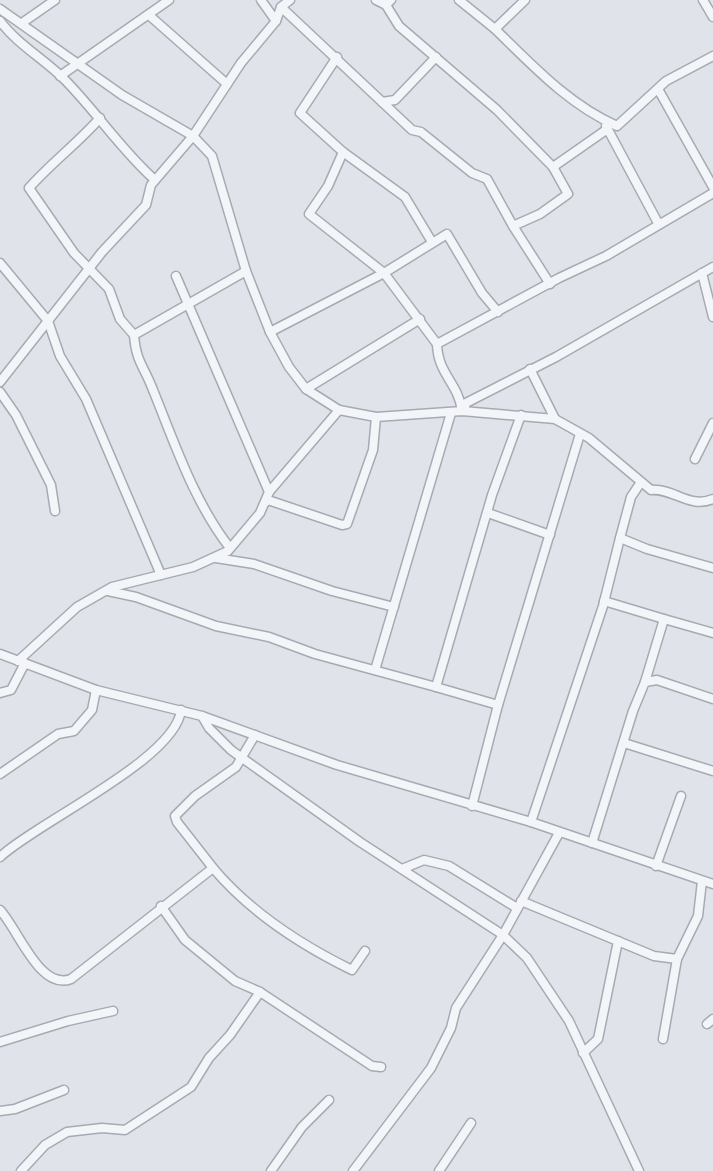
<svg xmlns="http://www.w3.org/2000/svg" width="713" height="1171" font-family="Roboto,sans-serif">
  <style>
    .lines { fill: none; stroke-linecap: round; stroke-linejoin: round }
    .minor-casing { stroke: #a5abb4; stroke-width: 11 }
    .minor { stroke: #f3f5f8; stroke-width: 8 }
  </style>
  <rect width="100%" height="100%" fill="#e0e4ea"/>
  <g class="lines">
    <defs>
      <g id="minor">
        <path d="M 261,0 L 276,21"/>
        <path d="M 376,0 L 386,5 L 391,0"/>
        <path d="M 459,0 L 495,29 L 525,0"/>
        <path d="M 703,0 L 713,17"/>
        <path d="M 386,5 L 399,26 L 497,110 L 553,167 L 606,130"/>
        <path d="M 281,7 L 412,130 L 421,132 L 472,173 L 487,179 L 513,226 L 540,214 L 568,194 L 553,167"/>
        <path d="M 0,9 L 122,95 L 193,136 L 212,156 L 246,271 L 270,332 L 289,367 L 306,389"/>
        <path d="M 150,16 L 227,84"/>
        <path d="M 0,21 C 17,44 44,59 64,79 C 96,111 121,150 155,180"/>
        <path d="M 22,23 L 55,0"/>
        <path d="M 495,29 C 532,65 569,105 617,126 L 666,81 L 713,56"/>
        <path d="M 337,57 L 300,113 L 343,152 L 405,197 L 432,242"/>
        <path d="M 60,76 L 169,0"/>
        <path d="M 658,89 L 713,187"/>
        <path d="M 382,102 L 395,100 L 436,57"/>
        <path d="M 100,118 C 78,143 51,163 29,188 L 74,253 L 109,289 L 120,319 L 134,335 L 246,271"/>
        <path d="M 606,126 L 658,223"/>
        <path d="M 343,152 L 328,186 L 309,214 L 384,273 L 437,344"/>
        <path d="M 513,226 L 550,284"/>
        <path d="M 0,263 L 48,321 L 60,356 L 86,399 L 161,575"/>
        <path d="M 702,273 L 713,317"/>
        <path d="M 176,276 L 269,492"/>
        <path d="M 420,319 L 306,389 L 339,410 L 376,417 L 462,411 L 555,419 L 589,438 L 651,490 C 674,488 689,509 713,499"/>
        <path d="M 270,332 L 384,273 L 447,234 L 482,293 L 498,312"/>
        <path d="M 134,335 C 136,362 144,366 153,390 C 175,444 194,502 230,548"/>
        <path d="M 530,369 L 555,419"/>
        <path d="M 0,382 L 102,252 L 146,205 L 151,185 L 193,136 L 241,63 L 276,21 L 281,7 L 290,0"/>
        <path d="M 0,392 L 16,415 L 51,485 L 55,511"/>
        <path d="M 465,407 L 462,405 L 556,357 L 713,267"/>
        <path d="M 462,411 C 458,382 438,375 437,344 L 559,278 L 606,256 L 713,193"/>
        <path d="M 695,459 L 713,423"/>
        <path d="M 641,482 L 631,497 L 620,538 L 647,549 L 713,568"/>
        <path d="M 266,502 L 268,500 L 342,525 L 347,524 L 373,450 L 376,417"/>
        <path d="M 488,513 L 550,535"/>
        <path d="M 216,558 L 254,564 L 332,591 L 394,607"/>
        <path d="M 108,591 L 136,597 L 216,626 L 269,637 L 315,654 L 436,687"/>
        <path d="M 604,601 L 664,619"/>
        <path d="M 0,654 L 96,690 L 202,716 L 337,765 L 531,822 L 713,884"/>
        <path d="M 18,661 L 77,607 L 112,587 L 193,567 L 228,551 L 260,513 L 269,492 L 339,410"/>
        <path d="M 375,670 L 451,413"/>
        <path d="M 645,682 L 664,619 L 713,633"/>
        <path d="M 0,693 L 11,690 L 25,663"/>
        <path d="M 498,705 L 580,434"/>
        <path d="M 202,716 L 209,728 L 231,750 L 360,842 L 503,935 L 527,958 L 569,1021 L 639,1171"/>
        <path d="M 624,743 L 713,771"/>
        <path d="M 0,774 L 58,734 L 74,731 L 92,710 L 96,690"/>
        <path d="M 472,806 L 498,705 L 436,687 L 492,495 L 521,415"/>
        <path d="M 531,822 L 603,606 L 620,538"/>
        <path d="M 592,843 L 633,711 L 645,682 L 657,680 L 713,699"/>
        <path d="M 0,857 C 36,823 176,759 181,710"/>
        <path d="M 656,866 L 681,796"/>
        <path d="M 213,868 C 250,912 301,945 352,970 L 365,951"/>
        <path d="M 402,869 L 424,860 L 449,866 L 517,908"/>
        <path d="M 521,901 L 654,956 L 677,959"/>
        <path d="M 161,906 L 185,940 L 235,981 L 260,992 L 372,1066 L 381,1067"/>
        <path d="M 0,910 C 19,931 40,991 71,979 L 213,868 L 177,822 L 175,816 L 195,796 L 236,767 L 255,735"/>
        <path d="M 707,1024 L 713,1019"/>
        <path d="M 663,1039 L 677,959 L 698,916 L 702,881"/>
        <path d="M 0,1042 L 68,1021 L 113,1011"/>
        <path d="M 583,1053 L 598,1039 L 618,941"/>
        <path d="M 0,1111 L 15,1109 L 64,1090"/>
        <path d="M 21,1171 L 45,1145 L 67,1132 L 102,1128 L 125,1130 L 191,1087 L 209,1058 L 230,1035 L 260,992"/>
        <path d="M 271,1171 L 302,1127 L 329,1100"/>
        <path d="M 353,1171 L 431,1068 L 451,1028 L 456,1008 L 503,935 L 559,833"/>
        <path d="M 439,1171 L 471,1123"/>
      </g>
    </defs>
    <!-- minor casing -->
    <use href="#minor" class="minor-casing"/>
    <!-- minor -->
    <use href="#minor" class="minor"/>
  </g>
</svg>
